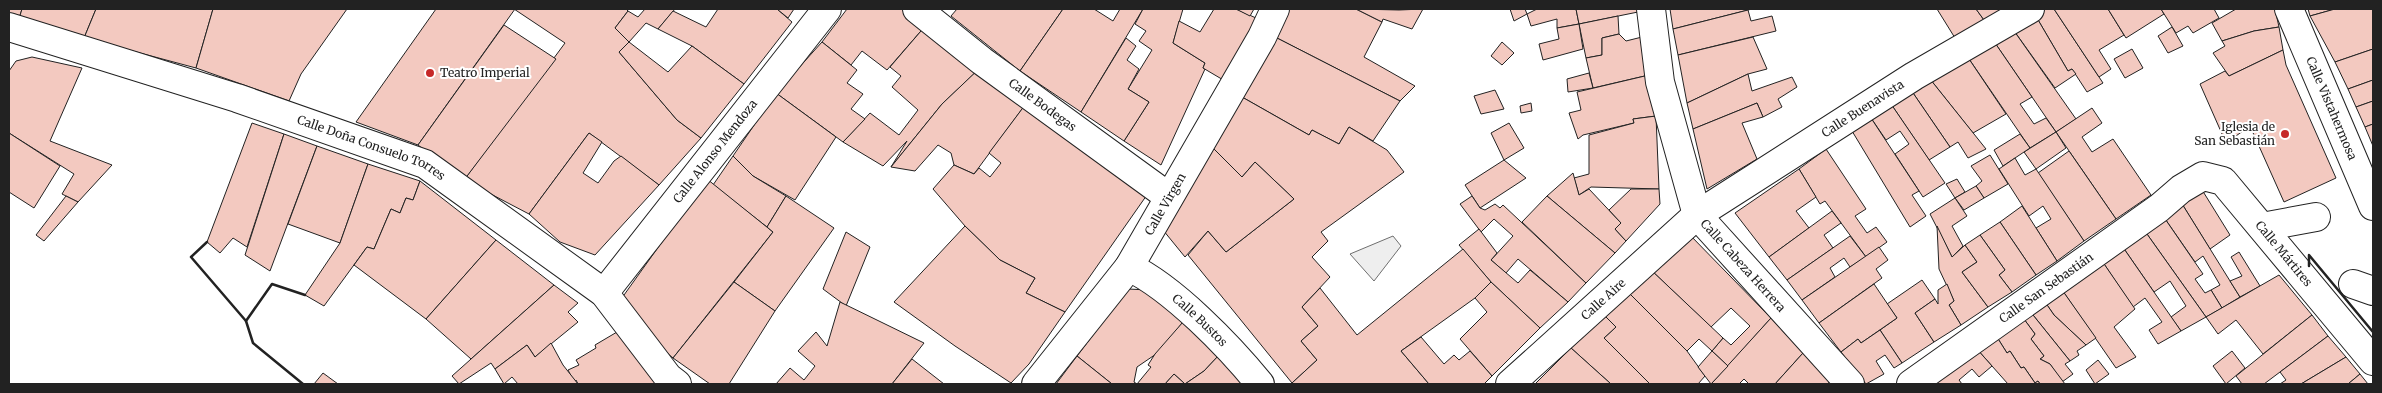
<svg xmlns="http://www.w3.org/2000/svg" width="2382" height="393" font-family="Merriweather,serif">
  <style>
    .green { fill: #eee; stroke: #6f6f6f }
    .building { fill: #f3c9c0; stroke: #222 }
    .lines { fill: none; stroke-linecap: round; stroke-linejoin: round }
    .street-casing { stroke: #222; stroke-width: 30 }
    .street { stroke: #fff; stroke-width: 28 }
    .wall { stroke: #222; stroke-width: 2.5 }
    .poi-dot { fill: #c62828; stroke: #fff; stroke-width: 2 }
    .labels { text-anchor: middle; stroke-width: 4; stroke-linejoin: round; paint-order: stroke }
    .poi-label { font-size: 12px; fill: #222; stroke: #fff; text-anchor: start }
    .street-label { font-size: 12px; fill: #222; stroke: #fff }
  </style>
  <rect width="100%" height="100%" fill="#fff"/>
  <!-- green -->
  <path class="green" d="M 1393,236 L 1401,246 L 1374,281 L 1350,254 Z"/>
  <!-- building -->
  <g class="building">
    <path d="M 9,9 L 22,9 L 18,22 L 9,18 Z"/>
    <path d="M 22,9 L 96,9 L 84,38 L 18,22 Z"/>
    <path d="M 96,9 L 213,9 L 196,68 L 84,38 Z"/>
    <path d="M 213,9 L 347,9 L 301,74 L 289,101 L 196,68 Z"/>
    <path d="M 436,9 L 515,9 L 418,145 L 356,122 Z"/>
    <path d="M 514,9 L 626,9 L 628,11 L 615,28 L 629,42 L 619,52 L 677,120 L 701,138 L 659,185 L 589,133 L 529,214 L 464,180 L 565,43 Z"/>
    <path d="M 645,9 L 675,9 L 658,29 L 646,23 L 629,42 L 615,28 L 628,11 L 638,17 Z"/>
    <path d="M 718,9 L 777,9 L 792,22 L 744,84 L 692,46 L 658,29 L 673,11 L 706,27 Z"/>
    <path d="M 777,9 L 794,9 L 788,18 Z"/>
    <path d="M 847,9 L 906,9 L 927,24 L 887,70 L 862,51 L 851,65 L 822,42 Z"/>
    <path d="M 957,9 L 1063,9 L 1020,71 L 951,16 Z"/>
    <path d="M 1063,9 L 1094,9 L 1113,21 L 1120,9 L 1143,9 L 1081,112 L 1020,71 Z"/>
    <path d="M 1143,9 L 1183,9 L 1173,43 L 1205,63 L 1203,68 L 1205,69 L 1161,165 L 1124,141 L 1149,102 L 1128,89 L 1152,50 L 1139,41 L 1146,31 L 1135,24 Z"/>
    <path d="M 1214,9 L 1236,9 L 1256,18 L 1225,81 L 1203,68 L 1205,63 L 1173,43 L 1179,21 L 1200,32 Z"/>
    <path d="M 1236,9 L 1254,9 L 1250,16 Z"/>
    <path d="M 1289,9 L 1356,9 L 1382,22 L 1364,57 L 1415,86 L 1400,101 L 1277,38 Z"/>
    <path d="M 1356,9 L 1399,10 L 1423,9 L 1412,29 L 1383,19 L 1382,22 Z"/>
    <path d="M 1510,9 L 1525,9 L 1527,14 L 1514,21 Z"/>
    <path d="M 1537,9 L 1576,9 L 1579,24 L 1557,28 L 1557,19 L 1531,26 L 1527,14 Z"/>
    <path d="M 1576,9 L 1638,9 L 1638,12 L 1579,24 Z"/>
    <path d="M 1670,9 L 1752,9 L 1673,29 Z"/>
    <path d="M 1937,9 L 1976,9 L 1984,20 L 1955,38 Z"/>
    <path d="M 1976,9 L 2002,9 L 1984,20 Z"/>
    <path d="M 2042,9 L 2054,9 L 2103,83 L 2087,92 L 2072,69 L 2068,71 L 2034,13 Z"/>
    <path d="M 2054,9 L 2108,9 L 2124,35 L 2099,50 L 2111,69 L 2099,77 Z"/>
    <path d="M 2108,9 L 2161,9 L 2164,14 L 2126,38 Z"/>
    <path d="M 2161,9 L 2214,9 L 2219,18 L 2193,33 L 2188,26 L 2176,33 Z"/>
    <path d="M 2236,9 L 2275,9 L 2279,27 L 2254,31 L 2222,41 L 2212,23 Z"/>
    <path d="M 2308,9 L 2335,9 L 2310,16 Z"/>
    <path d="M 2335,9 L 2373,9 L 2373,49 L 2335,62 L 2310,16 Z"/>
    <path d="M 1748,10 L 1751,21 L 1772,16 L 1776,31 L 1678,55 L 1673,29 Z"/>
    <path d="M 2034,13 L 2068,71 L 2072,69 L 2076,74 L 2055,88 L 2012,28 Z"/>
    <path d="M 1618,16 L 1619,34 L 1602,38 L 1602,55 L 1586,58 L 1579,24 Z"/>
    <path d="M 927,24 L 978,70 L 942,104 L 891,167 L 907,141 L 883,166 L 843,142 L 870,113 L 899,135 L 918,110 L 892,87 L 901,76 L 890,67 Z"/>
    <path d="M 1579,24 L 1583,49 L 1543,60 L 1539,44 L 1559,39 L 1557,28 Z"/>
    <path d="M 504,25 L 556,59 L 464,180 L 418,145 Z"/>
    <path d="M 2172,27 L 2183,46 L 2168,53 L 2158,36 Z"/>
    <path d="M 2279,27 L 2283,50 L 2229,76 L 2213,53 L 2225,46 L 2222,41 L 2254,31 Z"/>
    <path d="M 2012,28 L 2076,119 L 2056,132 L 1993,40 Z"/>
    <path d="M 1619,34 L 1626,41 L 1642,37 L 1649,75 L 1593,88 L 1586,58 L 1602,55 L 1602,38 Z"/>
    <path d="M 1753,37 L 1767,69 L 1748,74 L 1687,103 L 1678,55 Z"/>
    <path d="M 1126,38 L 1136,46 L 1127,60 L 1139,69 L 1128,89 L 1149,102 L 1124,141 L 1081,112 Z"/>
    <path d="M 1277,38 L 1400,101 L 1373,141 L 1349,127 L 1339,144 L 1312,130 L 1309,135 L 1242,97 Z"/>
    <path d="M 1993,40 L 2032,97 L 2020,104 L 2034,124 L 2046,118 L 2056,132 L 2030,148 L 1967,56 Z"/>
    <path d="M 629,42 L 668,72 L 692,46 L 744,84 L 701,138 L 677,120 L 619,52 Z"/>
    <path d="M 822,42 L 857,70 L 847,83 L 863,94 L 851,109 L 865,119 L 843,142 L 776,93 Z"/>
    <path d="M 1502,42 L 1514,53 L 1502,65 L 1491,56 Z"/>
    <path d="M 2132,49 L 2143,68 L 2125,78 L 2114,59 Z"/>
    <path d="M 2373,49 L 2373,80 L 2348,89 L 2335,62 Z"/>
    <path d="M 2283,50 L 2286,65 L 2336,178 L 2284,202 L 2250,126 L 2226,143 L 2200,84 L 2225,71 L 2229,76 Z"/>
    <path d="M 1967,56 L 2006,114 L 1973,133 L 1930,79 Z"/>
    <path d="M 32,57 L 82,68 L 50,141 L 112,165 L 78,202 L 62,194 L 74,174 L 9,133 L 9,71 L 16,61 Z"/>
    <path d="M 982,66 L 1028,101 L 974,174 L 954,165 L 951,153 L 938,145 L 915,171 L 891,167 L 942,104 Z"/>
    <path d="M 1589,73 L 1593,88 L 1568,92 L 1567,79 Z"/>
    <path d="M 1748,74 L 1752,91 L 1792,77 L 1797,87 L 1778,99 L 1782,107 L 1763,117 L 1757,103 L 1693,129 L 1687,103 Z"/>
    <path d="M 1649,75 L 1656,116 L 1633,119 L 1634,123 L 1583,135 L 1578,139 L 1569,113 L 1581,110 L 1577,92 Z"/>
    <path d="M 1930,79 L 1986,149 L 1968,158 L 1958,142 L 1950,147 L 1911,90 Z"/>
    <path d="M 2373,80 L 2373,101 L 2356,107 L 2348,89 Z"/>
    <path d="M 1495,90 L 1504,109 L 1481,114 L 1474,96 Z"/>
    <path d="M 1911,90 L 1950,147 L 1929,160 L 1891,104 Z"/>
    <path d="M 776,93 L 836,137 L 795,200 L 753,176 L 733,156 Z"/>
    <path d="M 1242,97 L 1309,135 L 1312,130 L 1339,144 L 1349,127 L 1387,150 L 1404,172 L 1321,232 L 1328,241 L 1312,257 L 1330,277 L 1302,307 L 1318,326 L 1301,341 L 1317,360 L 1292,383 L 1188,255 L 1208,231 L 1226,252 L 1294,199 L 1255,162 L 1242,177 L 1212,147 Z"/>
    <path d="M 1028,101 L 1149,192 L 1065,312 L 1026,293 L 1035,278 L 1000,260 L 965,226 L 933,189 L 954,165 L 974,174 L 979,168 L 990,177 L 1001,163 L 989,153 Z"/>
    <path d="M 2373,101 L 2373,124 L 2365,127 L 2356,107 Z"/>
    <path d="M 1531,103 L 1532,111 L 1521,113 L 1520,106 Z"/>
    <path d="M 1757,103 L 1763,117 L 1742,123 L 1757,159 L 1707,189 L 1693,129 Z"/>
    <path d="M 1891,104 L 1945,183 L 1923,197 L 1895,154 L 1909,144 L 1900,131 L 1886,140 L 1871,118 Z"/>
    <path d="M 2092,108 L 2102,123 L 2082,137 L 2092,152 L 2113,139 L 2151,195 L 2116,219 L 2056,132 Z"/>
    <path d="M 1656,116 L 1659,189 L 1591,187 L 1579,195 L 1574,178 L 1589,174 L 1589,135 L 1634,123 L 1633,119 Z"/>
    <path d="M 1871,118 L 1919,191 L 1912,195 L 1926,216 L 1910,227 L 1852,131 Z"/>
    <path d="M 252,123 L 284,134 L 247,247 L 233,238 L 220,253 L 207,242 Z"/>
    <path d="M 1509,123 L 1524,148 L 1504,160 L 1491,133 Z"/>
    <path d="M 2373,124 L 2373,146 L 2365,127 Z"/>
    <path d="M 2056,132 L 2066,148 L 2036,169 L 2024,152 Z"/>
    <path d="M 9,133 L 60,166 L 34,208 L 9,192 Z"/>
    <path d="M 589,133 L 602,142 L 583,173 L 598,183 L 614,161 L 621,156 L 659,185 L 595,255 L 560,242 L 529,214 Z"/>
    <path d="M 284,134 L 317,146 L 270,271 L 245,255 Z"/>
    <path d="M 2020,134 L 2030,148 L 2003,166 L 1994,150 Z"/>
    <path d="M 317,146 L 368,164 L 340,243 L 288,224 Z"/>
    <path d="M 1212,147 L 1242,177 L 1255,162 L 1294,199 L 1226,252 L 1208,231 L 1185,257 L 1163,230 Z"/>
    <path d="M 1826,149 L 1866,209 L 1855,216 L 1867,233 L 1876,227 L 1887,242 L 1866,257 L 1825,201 L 1820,204 L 1799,169 Z"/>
    <path d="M 2069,151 L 2116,219 L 2084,241 L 2038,173 Z"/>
    <path d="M 1990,155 L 2008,184 L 1984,198 L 1976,186 L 1982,181 L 1971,166 Z"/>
    <path d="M 733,156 L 753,176 L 786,196 L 767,227 L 713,185 Z"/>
    <path d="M 2015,158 L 2025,175 L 2036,169 L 2084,241 L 2057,261 L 2036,228 L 2051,219 L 2043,206 L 2029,216 L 1999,169 Z"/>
    <path d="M 1504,160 L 1526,178 L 1480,208 L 1465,185 Z"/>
    <path d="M 368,164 L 420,181 L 413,200 L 406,198 L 400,213 L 391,209 L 374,249 L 367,247 L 324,306 L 305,295 L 340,243 Z"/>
    <path d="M 1799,169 L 1816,197 L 1796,211 L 1809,228 L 1769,257 L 1735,213 Z"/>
    <path d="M 1573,173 L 1579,195 L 1589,189 L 1621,223 L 1615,229 L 1626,241 L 1615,253 L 1547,196 Z"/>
    <path d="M 707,179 L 773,232 L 673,358 L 642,332 L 619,302 Z"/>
    <path d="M 1957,179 L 1965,192 L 1955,198 L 1946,184 Z"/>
    <path d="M 420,181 L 496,240 L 426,319 L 354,265 L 367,247 L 374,249 L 391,209 L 400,213 L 406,198 L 413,200 Z"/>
    <path d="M 2199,185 L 2230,235 L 2210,249 L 2179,199 Z"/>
    <path d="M 1976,186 L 1984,198 L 1964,210 L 1955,198 Z"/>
    <path d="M 1631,189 L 1659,189 L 1660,204 L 1626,241 L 1615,229 L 1621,223 L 1609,210 Z"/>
    <path d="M 66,196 L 78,202 L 44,241 L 36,235 Z"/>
    <path d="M 786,196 L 834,228 L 775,311 L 734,282 L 773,232 L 767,227 Z"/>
    <path d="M 1472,196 L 1480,208 L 1485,210 L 1495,204 L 1500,208 L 1503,205 L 1586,283 L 1568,302 L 1518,259 L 1506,273 L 1491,260 L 1513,236 L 1494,219 L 1481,232 L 1460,204 Z"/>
    <path d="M 1547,196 L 1615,253 L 1586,283 L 1522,222 Z"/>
    <path d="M 1955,198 L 1967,216 L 1952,226 L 1963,246 L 1952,257 L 1930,214 Z"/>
    <path d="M 2179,199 L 2240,297 L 2222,308 L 2211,290 L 2220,285 L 2203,256 L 2195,262 L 2161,213 Z"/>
    <path d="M 2022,206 L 2057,261 L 2036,275 L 2000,222 Z"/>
    <path d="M 1832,211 L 1841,223 L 1824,235 L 1833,248 L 1787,280 L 1769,257 Z"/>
    <path d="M 2161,213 L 2203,274 L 2195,279 L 2205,293 L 2211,290 L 2222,308 L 2206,317 L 2142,227 Z"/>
    <path d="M 2000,222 L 2036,275 L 2012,292 L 1999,275 L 2005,270 L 1980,235 Z"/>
    <path d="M 965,226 L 1000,260 L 1035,278 L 1026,293 L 1065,312 L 1029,364 L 1011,383 L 955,346 L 894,302 Z"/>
    <path d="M 1937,226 L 1952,257 L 1965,245 L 1977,262 L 1962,272 L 1988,307 L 1961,325 L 1949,305 L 1954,301 L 1939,269 Z"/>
    <path d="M 2142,227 L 2206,317 L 2181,331 L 2171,317 L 2186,306 L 2170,281 L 2154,292 L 2120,243 Z"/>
    <path d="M 1479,229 L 1497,253 L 1491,260 L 1518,283 L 1530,270 L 1568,302 L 1540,328 L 1491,282 L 1459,245 Z"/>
    <path d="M 846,232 L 870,247 L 846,306 L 823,289 Z"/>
    <path d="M 1688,233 L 1771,318 L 1728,366 L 1712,351 L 1723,338 L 1731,345 L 1750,326 L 1731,308 L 1711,327 L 1651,270 Z"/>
    <path d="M 1980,235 L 2005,270 L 1999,275 L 2012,292 L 1988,307 L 1962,272 L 1977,262 L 1965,245 Z"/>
    <path d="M 1850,236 L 1866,257 L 1850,267 L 1844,258 L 1830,268 L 1835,277 L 1802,300 L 1787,280 Z"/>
    <path d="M 496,240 L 554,285 L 471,359 L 426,319 Z"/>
    <path d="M 2120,243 L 2181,331 L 2158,344 L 2149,330 L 2162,322 L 2145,298 L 2133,307 L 2100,258 Z"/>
    <path d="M 1879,247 L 1888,260 L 1876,269 L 1882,278 L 1819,323 L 1802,300 Z"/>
    <path d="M 1463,249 L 1491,282 L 1475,298 L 1401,351 L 1429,384 L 1293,384 L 1292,383 L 1317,360 L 1301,341 L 1318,326 L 1302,307 L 1320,288 L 1357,335 Z"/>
    <path d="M 2239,252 L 2260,286 L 2240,297 L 2230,281 L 2242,276 L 2231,257 Z"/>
    <path d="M 2100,258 L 2135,309 L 2114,327 L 2136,357 L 2116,368 L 2060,287 Z"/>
    <path d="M 1651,270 L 1723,338 L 1712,351 L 1699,339 L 1687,351 L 1628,292 Z"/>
    <path d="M 2279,275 L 2312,315 L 2263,354 L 2236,320 L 2218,334 L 2206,317 Z"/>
    <path d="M 1922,280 L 1935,299 L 1915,313 L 1934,342 L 1902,363 L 1880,330 L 1897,318 L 1887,304 Z"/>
    <path d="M 734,282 L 775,311 L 729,384 L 710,384 L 673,358 Z"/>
    <path d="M 1491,282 L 1540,328 L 1492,376 L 1460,339 L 1487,312 L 1475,298 Z"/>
    <path d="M 1874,284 L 1897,318 L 1861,343 L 1858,339 L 1841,352 L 1819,323 Z"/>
    <path d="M 1947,284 L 1954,301 L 1949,305 L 1961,325 L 1934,342 L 1915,313 L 1935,299 L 1938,304 L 1938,290 Z"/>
    <path d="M 554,285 L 578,303 L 568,312 L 578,322 L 535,357 L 527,345 L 495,369 L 491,363 L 459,384 L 452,376 Z"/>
    <path d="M 2060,287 L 2096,338 L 2086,345 L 2054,315 L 2043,299 Z"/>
    <path d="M 1128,289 L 1148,290 L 1183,322 L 1159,352 L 1137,367 L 1134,382 L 1137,384 L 1112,384 L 1077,356 Z"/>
    <path d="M 1628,292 L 1687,351 L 1705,376 L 1698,384 L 1650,384 L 1604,338 L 1616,327 L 1605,316 Z"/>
    <path d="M 2043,299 L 2054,315 L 2086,345 L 2077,351 L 2079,355 L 2070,361 L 2029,310 Z"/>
    <path d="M 840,302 L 924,343 L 892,384 L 776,384 L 790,368 L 804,380 L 815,366 L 798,351 L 816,332 L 827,346 Z"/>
    <path d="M 2029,310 L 2070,361 L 2065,364 L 2073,374 L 2062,382 L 2050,364 L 2040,359 L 2044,356 L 2031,339 L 2035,334 L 2021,315 Z"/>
    <path d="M 2021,315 L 2035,334 L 2031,339 L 2044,356 L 2040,359 L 2050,364 L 2065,384 L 2040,384 L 2038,381 L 2035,383 L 2024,367 L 2021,368 L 2010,351 L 2007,353 L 1995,334 Z"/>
    <path d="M 2312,315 L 2328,336 L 2264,384 L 2242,384 L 2236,376 Z"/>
    <path d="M 1605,316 L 1616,327 L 1604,338 L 1650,384 L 1611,384 L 1571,348 Z"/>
    <path d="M 1771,318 L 1803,353 L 1775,384 L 1749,384 L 1744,379 L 1739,384 L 1711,384 Z"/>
    <path d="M 1183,322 L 1220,354 L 1204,371 L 1185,384 L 1174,374 L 1165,384 L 1137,384 L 1151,367 L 1148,365 L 1155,354 Z"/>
    <path d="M 1880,330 L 1902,363 L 1894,368 L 1885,355 L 1876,361 L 1884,374 L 1866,384 L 1841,352 L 1858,339 L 1861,343 Z"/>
    <path d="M 617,332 L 656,384 L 578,384 L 576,380 L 574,382 L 568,370 L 579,365 L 576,360 L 596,348 L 595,345 Z"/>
    <path d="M 1995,334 L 2007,353 L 2010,351 L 2021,368 L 2024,367 L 2035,383 L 2038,381 L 2040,384 L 2008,384 L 1976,348 Z"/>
    <path d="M 2328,336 L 2346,357 L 2301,384 L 2280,384 L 2286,380 L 2280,372 Z"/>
    <path d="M 1421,337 L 1444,364 L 1454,355 L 1459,360 L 1470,351 L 1492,376 L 1484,384 L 1429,384 L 1401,351 Z"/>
    <path d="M 551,343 L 563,365 L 578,384 L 518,384 L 512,377 L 504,384 L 495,369 L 527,345 L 535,357 Z"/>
    <path d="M 1571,348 L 1611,384 L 1535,384 Z"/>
    <path d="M 1976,348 L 1992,366 L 1979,377 L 1972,369 L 1959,380 L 1962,384 L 1927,384 Z"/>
    <path d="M 1712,351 L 1728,366 L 1711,384 L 1698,367 Z"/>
    <path d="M 2232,351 L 2245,368 L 2226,384 L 2213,366 Z"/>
    <path d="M 1803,353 L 1831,381 L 1827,384 L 1775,384 Z"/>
    <path d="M 1220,354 L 1246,384 L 1185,384 L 1204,371 Z"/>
    <path d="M 1077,356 L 1112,384 L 1056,384 Z"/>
    <path d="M 2346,357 L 2360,374 L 2348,384 L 2301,384 Z"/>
    <path d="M 912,359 L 944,384 L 892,384 Z"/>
    <path d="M 2098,360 L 2109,374 L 2095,384 L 2086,370 Z"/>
    <path d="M 323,373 L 338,384 L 314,384 Z"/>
    <path d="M 1174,374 L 1185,384 L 1165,384 Z"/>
    <path d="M 2360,374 L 2368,384 L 2348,384 Z"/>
  </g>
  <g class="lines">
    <defs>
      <g id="street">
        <path id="s1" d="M 917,9 L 982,61 L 1169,197"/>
        <path id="s2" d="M 1651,9 L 1660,82 L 1697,215 L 1850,384"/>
        <path id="s3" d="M 2289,9 L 2373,206"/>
        <path id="s4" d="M 9,27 L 237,98 L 425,164 L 604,293 L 668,377 L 677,384"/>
        <path d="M 2262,227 L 2316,217"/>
        <path id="s5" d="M 1129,267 C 1173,288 1229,346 1260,384"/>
        <path d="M 2353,284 L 2373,291"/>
        <path id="s6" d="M 604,293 L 827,9"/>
        <path id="s7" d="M 1036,384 L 1129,267 L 1262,37 L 1275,9"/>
        <path id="s8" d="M 1510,384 L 1697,215 L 1914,76 L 2030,9"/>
        <path id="s9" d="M 1911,384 L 2159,208 L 2181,189 L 2203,176 L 2223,181 L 2373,361"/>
      </g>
    </defs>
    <!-- street casing -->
    <use href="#street" class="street-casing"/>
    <!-- street -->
    <use href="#street" class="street"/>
    <!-- wall -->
    <g class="wall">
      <path d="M 207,242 L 191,257 L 246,321"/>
      <path d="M 2309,266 L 2309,255 L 2373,332"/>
      <path d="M 303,384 L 253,343 L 246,321 L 272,284 L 305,295"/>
    </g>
  </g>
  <!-- markers -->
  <g class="poi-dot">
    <circle cx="430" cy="73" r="5"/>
    <circle cx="2285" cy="134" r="5"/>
  </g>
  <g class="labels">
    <!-- poi labels -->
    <g class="poi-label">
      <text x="440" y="77">Teatro Imperial</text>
      <text x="2275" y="131" text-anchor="end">Iglesia de<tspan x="2275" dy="14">San Sebastián</tspan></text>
    </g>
    <!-- street labels -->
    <g class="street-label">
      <text dy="4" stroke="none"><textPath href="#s1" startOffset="158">Calle Bodegas</textPath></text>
      <text dy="4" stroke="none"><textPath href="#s3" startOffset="108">Calle Vistahermosa</textPath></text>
      <text dy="4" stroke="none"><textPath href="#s8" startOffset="449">Calle Buenavista</textPath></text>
      <text dy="4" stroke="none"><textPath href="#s4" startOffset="382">Calle Doña Consuelo Torres</textPath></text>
      <text dy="4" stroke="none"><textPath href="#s6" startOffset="180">Calle Alonso Mendoza</textPath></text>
      <text dy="4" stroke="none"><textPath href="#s7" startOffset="222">Calle Virgen</textPath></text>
      <text dy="4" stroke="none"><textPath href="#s9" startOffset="474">Calle Mártires</textPath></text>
      <text dy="4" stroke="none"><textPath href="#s2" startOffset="280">Calle Cabeza Herrera</textPath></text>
      <text dy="4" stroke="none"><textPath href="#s9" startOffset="166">Calle San Sebastián</textPath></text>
      <text dy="4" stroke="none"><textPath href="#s8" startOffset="126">Calle Aire</textPath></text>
      <text dy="4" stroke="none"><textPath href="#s5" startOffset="89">Calle Bustos</textPath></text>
    </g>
  </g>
  <!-- border -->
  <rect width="2382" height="393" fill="none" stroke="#222222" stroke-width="20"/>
</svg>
